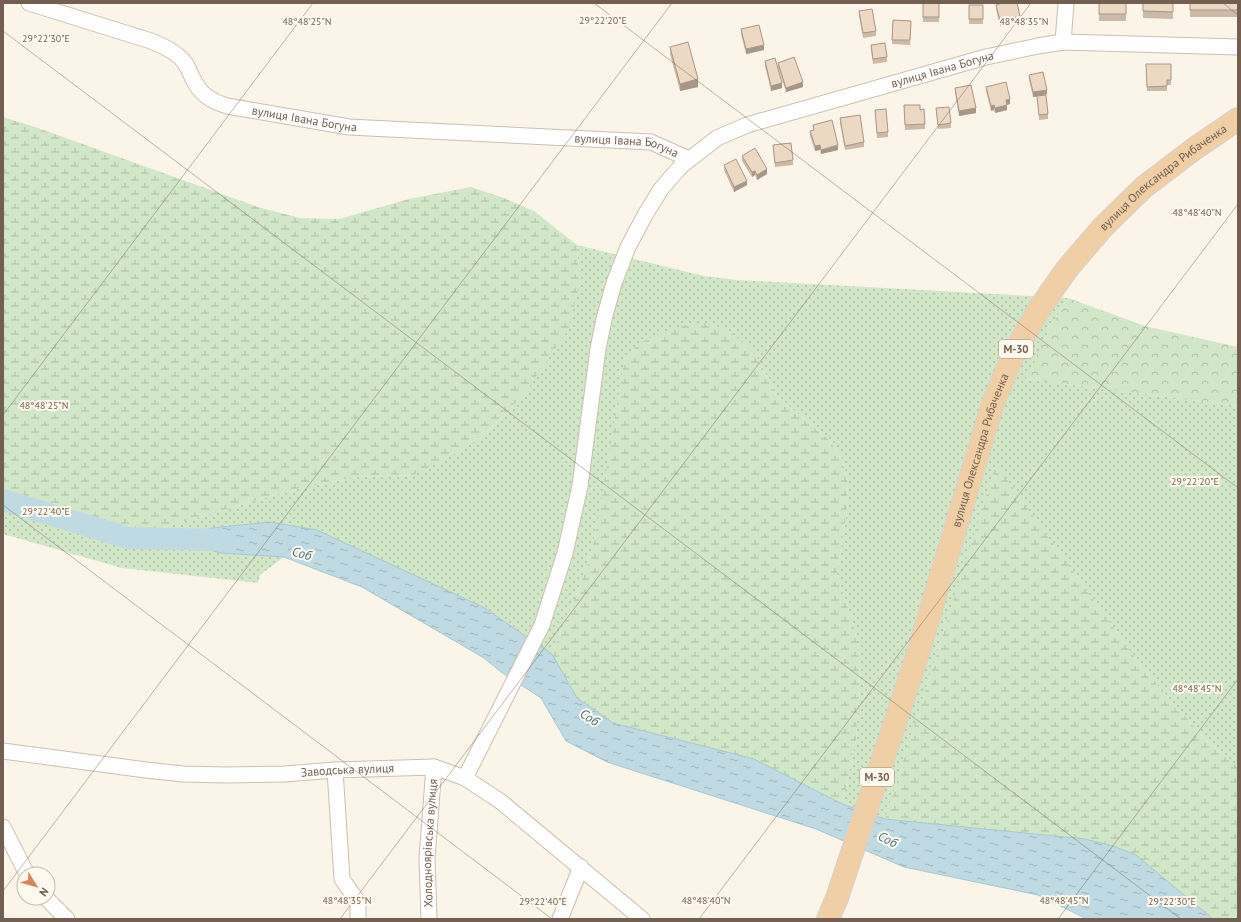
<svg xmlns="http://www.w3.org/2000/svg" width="1241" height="922" font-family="'PT Sans',sans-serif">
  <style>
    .grass { fill: url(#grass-dots) }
    .forest { fill: url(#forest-crowns) }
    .wetland { fill: url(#wetland-marsh) }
    .water { fill: url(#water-ripples); stroke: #a6c8d3 }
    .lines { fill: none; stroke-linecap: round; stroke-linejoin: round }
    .river { stroke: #bfdae3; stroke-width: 22 }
    .minor-casing { stroke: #ccbeb0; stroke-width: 17 }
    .trunk-casing { stroke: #d8d2ce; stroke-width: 24 }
    .minor { stroke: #fff; stroke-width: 15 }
    .trunk { stroke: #f0cfa7; stroke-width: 22 }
    .wall { fill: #ccbaa8 }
    .shaded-wall { fill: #a69788 }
    .building { fill: #edd8c3; stroke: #a69788 }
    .ticks { fill: none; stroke: #735f4f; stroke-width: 1; stroke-opacity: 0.45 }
    .labels { text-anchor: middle; stroke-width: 4; stroke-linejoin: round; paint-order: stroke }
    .shield { fill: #fdf9ef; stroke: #9c8d7f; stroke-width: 1 }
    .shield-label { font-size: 11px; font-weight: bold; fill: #735f4f }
    .street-label { font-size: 12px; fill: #735f4f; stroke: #fdf9ef }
    .water-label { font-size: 13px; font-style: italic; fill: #4b7484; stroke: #fdf9ef }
    .ticks-label { font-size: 10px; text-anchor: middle; fill: #735f4f; stroke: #fdf9ef; stroke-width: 4; stroke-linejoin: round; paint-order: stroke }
  </style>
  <defs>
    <pattern id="grass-dots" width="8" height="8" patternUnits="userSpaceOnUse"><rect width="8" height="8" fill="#d2e7c8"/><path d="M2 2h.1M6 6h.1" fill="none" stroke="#afbea5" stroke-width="1.8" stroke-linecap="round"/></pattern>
    <pattern id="forest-crowns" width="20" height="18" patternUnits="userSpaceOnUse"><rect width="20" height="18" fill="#d2e7c8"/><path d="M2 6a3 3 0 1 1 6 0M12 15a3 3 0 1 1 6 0" fill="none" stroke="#afbea5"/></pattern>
    <pattern id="wetland-marsh" width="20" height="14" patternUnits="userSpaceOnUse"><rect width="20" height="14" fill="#d2e7c8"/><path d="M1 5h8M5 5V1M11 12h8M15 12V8" fill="none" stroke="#afbea5"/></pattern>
    <pattern id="water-ripples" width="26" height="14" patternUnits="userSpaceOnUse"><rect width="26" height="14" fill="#bfdae3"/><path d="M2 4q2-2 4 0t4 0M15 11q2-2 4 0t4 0" fill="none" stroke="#a0b4ba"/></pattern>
  </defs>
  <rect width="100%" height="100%" fill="#fbf5e9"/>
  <!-- grass -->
  <path class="grass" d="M 577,245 L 704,276 L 737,280 L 1068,298 L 1053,322 L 1027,379 L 1238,406 L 1238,767 L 1205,739 L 1143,669 L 996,465 L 885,819 L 842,804 L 856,741 L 860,670 L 858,647 L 853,623 L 837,574 L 848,503 L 847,480 L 842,459 L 830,441 L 776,395 L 759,360 L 597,526 C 593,543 589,560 583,577 C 574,603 561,628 552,654 L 483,607 L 317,530 L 194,539 L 210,550 L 221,553 L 284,557 L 260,575 L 258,583 L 122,568 L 3,534 L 3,500 L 128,538 L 292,490 L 356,477 L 413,475 L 479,439 L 506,414 L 529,387 L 580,284 Z"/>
  <!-- forest -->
  <path class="forest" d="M 1068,298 L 1145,326 L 1238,347 L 1238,406 L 1026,379 L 1053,322 Z"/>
  <!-- wetland -->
  <g class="wetland">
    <path d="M 3,117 L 38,128 L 258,207 L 300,218 L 339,219 L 409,199 L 471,187 L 504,198 L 534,211 L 577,245 L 580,284 L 568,330 L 529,387 L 506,414 L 479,439 L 443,461 L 413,475 L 356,477 L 292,490 L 128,538 L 3,500 Z"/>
    <path d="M 711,323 L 732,334 L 748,346 L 759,360 L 776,395 L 830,441 L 842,459 L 847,480 L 848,503 L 837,574 L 853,623 L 858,647 L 860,670 L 856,741 L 842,804 L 754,759 L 613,723 L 577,698 L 552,654 C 561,628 574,603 583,577 C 589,560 593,543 597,526 L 624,362 L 637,345 L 655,335 L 685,325 Z"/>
    <path d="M 996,464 L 1143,669 L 1205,739 L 1238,767 L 1238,919 L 1213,919 L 1136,855 L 1085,839 L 885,819 Z"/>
  </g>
  <!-- water -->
  <path class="water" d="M 269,522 L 317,530 L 483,607 L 552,654 L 577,698 L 613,723 L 754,759 L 842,804 L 885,819 L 1085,839 L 1113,846 L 1136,855 L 1213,919 L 1087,919 L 1038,895 L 904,867 L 816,829 L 607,762 L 566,741 L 541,698 L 501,672 L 484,658 L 362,587 L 284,557 L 221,553 L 210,550 L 194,539 L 201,533 L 212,528 Z"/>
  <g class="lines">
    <!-- river -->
    <path class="river" d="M 3,500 L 128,538 L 223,540"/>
    <defs>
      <g id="minor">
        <path id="s1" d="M 29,3 L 151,41 C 163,46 177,52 185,63 C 188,67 190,73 192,77 C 200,94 209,100 227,106 L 349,127 L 651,142 L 689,159"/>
        <path d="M 1063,42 L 1066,3"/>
        <path id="s2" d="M 3,751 L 146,770 L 183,774 L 225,775 L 284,774 L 335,770 L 434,767 L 465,778 L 500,801 L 642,919"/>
        <path d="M 335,770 L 342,879 L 358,902 L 358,919"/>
        <path id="s3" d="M 465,778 L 542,625 L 565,553 L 580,486 L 598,349 L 604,319 L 614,283 L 628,247 L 645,215 L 661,189 L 681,166 L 717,138 L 747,125 L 986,57 L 1038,46 L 1063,42 L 1238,47"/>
        <path d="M 3,827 L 27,874"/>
        <path d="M 46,898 L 67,919"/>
        <path id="s4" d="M 429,919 L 427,858 L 434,767"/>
        <path d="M 560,919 L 581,867"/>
      </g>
      <g id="trunk">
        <path id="s5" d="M 828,919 L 837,898 L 917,656 L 993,403 L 1013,355 L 1039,309 L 1067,269 L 1103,227 L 1144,187 L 1194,149 L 1238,119"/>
      </g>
    </defs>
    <!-- minor casing -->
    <use href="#minor" class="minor-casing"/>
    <!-- trunk casing -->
    <use href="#trunk" class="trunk-casing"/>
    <!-- minor -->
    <use href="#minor" class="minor"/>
    <!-- trunk -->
    <use href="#trunk" class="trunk"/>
  </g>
  <!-- wall -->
  <g class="wall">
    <rect x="923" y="3" width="16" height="19"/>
    <rect x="1099" y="3" width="27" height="18"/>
    <path d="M 1143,3 L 1173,3 L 1173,19 L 1143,18 Z"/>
    <rect x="1190" y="3" width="48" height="14"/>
    <rect x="969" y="5" width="14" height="19"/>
    <path d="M 996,5 L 1020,21 L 1000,26 L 996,9 Z"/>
    <path d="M 859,11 L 876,31 L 876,36 L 863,38 L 859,16 Z"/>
    <path d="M 893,20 L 911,26 L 910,45 L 892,44 Z"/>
    <path d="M 741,29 L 764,50 L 746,54 L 741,34 Z"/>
    <path d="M 871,45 L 887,57 L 887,62 L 873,64 L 871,50 Z"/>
    <path d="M 670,47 L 698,87 L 680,91 L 670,54 Z"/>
    <path d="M 765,61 L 782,88 L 771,91 L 765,66 Z"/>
    <path d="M 778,63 L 803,87 L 786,92 L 778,67 Z"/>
    <path d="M 1146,64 L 1171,64 L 1171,85 L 1167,85 L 1167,91 L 1147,91 Z"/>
    <path d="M 1029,75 L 1047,94 L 1046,95 L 1048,114 L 1048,119 L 1039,120 L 1037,97 L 1033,97 L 1029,80 Z"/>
    <path d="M 986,87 L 1010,104 L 1007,105 L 1007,110 L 995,113 L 994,110 L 991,111 L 986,91 Z"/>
    <path d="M 955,88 L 976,113 L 959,116 L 955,93 Z"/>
    <path d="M 904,105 L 920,110 L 924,109 L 925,129 L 905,130 Z"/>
    <path d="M 936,108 L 951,123 L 951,128 L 938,129 Z"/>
    <path d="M 875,110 L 888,132 L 888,137 L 877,138 Z"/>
    <path d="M 840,118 L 864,142 L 864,147 L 845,150 L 840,123 Z"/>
    <path d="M 813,125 L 838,150 L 821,154 L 820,150 L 815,151 L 810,136 L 810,131 L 813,131 Z"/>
    <path d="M 773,145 L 793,160 L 793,165 L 775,167 Z"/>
    <path d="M 742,156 L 767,174 L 757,180 L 755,175 L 752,177 L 742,161 Z"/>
    <path d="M 724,165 L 747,185 L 734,192 L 724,170 Z"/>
  </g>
  <!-- shaded-wall -->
  <g class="shaded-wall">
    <path d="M 1020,16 L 1020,21 L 1000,26 L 1000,21 Z"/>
    <path d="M 764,45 L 764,50 L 746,54 L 746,49 Z"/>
    <path d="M 698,79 L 698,87 L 680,91 L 680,84 Z"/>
    <path d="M 803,82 L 803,87 L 786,92 L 786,88 Z"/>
    <path d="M 782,83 L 782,88 L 771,91 L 771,86 Z"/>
    <path d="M 1047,90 L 1047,94 L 1033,97 L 1033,92 Z"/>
    <path d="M 1010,99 L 1010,104 L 1006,105 L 1006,100 Z"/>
    <path d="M 994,105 L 994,110 L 991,111 L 991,106 Z"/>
    <path d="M 1007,105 L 1007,110 L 995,113 L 995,108 Z"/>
    <path d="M 976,108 L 976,113 L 959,116 L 959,111 Z"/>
    <path d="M 820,145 L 820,150 L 815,151 L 815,146 Z"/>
    <path d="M 838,145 L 838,150 L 821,154 L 821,150 Z"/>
    <path d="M 767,169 L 767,174 L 757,180 L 757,175 Z"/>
    <path d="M 755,171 L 755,175 L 752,177 L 752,172 Z"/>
    <path d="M 747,181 L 747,185 L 734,192 L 734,187 Z"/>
  </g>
  <!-- building -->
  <g class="building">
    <rect x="923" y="3" width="16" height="14"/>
    <path d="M 1002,3 L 1017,3 L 1020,16 L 1000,21 L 996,5 Z"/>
    <rect x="1099" y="3" width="27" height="11"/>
    <path d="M 1143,3 L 1173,3 L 1173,12 L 1143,11 Z"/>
    <rect x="1190" y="3" width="48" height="7"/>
    <rect x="969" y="5" width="14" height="14"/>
    <path d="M 872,9 L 876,31 L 863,33 L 859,11 Z"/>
    <path d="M 893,20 L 911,21 L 910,40 L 892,40 Z"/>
    <path d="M 759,25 L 764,45 L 746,49 L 741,29 Z"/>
    <path d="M 688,42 L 698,79 L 680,84 L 670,47 Z"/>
    <path d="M 885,43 L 887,57 L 873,59 L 871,45 Z"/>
    <path d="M 794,57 L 803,82 L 786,88 L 778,63 Z"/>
    <path d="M 775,58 L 782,83 L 771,86 L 765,61 Z"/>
    <path d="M 1146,64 L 1171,64 L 1171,80 L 1167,80 L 1167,86 L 1147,87 Z"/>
    <path d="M 1043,72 L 1047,90 L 1033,92 L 1029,75 Z"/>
    <path d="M 1006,82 L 1010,99 L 1006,100 L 1007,105 L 995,108 L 994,105 L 991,106 L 986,87 Z"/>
    <path d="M 971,85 L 976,108 L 959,111 L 955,88 Z"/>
    <path d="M 1046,95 L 1048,114 L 1039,115 L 1037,96 Z"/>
    <path d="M 904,105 L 920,105 L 920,110 L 924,109 L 925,124 L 905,125 Z"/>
    <path d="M 949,107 L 951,123 L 938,125 L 936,108 Z"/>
    <path d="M 886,109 L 888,132 L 877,133 L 875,110 Z"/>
    <path d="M 860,115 L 864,142 L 845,146 L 840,118 Z"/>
    <path d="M 832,120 L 838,145 L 821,150 L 820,145 L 815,146 L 810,131 L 814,130 L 813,125 Z"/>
    <path d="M 791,143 L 793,160 L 775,163 L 773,145 Z"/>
    <path d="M 755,148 L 767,169 L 757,175 L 755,171 L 752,172 L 742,156 Z"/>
    <path d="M 736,159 L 747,181 L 734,187 L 724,165 Z"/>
  </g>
  <!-- ticks -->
  <path class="ticks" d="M 594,3 L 1238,488M 1223,3 L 1238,15M 3,31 L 1181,919M 3,415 L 313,3M 3,505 L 552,919M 3,891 L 672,3M 340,919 L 1031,3M 699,919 L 1238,204M 1058,919 L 1238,679"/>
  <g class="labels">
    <!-- shield labels -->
    <g class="shield">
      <rect x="999" y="340" width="34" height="18" rx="3"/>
      <rect x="860" y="768" width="34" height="18" rx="3"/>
    </g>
    <g class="shield-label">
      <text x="1016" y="353">М-30</text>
      <text x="877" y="781">М-30</text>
    </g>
    <!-- street labels -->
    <g class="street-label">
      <text dy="4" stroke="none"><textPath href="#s3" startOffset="939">вулиця Івана Богуна</textPath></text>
      <text dy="4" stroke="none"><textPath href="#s1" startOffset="310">вулиця Івана Богуна</textPath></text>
      <text dy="4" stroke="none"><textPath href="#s1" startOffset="634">вулиця Івана Богуна</textPath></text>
      <text dy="4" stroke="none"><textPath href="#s5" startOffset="829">вулиця Олександра Рибаченка</textPath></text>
      <text dy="4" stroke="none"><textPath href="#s5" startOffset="493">вулиця Олександра Рибаченка</textPath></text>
      <text dy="4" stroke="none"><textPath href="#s2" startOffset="346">Заводська вулиця</textPath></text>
      <text dy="4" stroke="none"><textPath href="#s4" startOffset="76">Холодноярівська вулиця</textPath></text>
    </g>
    <!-- water labels -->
    <g class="water-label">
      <text transform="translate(302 553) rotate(14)" y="5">Соб</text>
      <text transform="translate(590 717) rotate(33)" y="5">Соб</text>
      <text transform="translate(888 839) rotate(27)" y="5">Соб</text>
    </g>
  </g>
  <g class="ticks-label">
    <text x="603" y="24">29°22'20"E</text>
    <text x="307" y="25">48°48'25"N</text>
    <text x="1024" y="25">48°48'35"N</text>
    <text x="46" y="42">29°22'30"E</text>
    <text x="1197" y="216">48°48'40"N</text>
    <text x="44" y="409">48°48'25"N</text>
    <text x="1195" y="485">29°22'20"E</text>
    <text x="46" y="515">29°22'40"E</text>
    <text x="1197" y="692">48°48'45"N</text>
    <text x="347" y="904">48°48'35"N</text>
    <text x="706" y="904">48°48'40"N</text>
    <text x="1064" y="904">48°48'45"N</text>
    <text x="543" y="905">29°22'40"E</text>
    <text x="1172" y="905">29°22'30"E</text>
  </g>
  <!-- border -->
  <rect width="1241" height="922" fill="none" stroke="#735f4f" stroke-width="8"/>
  <!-- north arrow -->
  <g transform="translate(36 886) rotate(127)"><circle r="19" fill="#fdf9ef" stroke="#c6bbaf"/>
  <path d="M0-3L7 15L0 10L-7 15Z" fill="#d8835a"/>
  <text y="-6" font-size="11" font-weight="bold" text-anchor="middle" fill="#735f4f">N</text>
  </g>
</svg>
